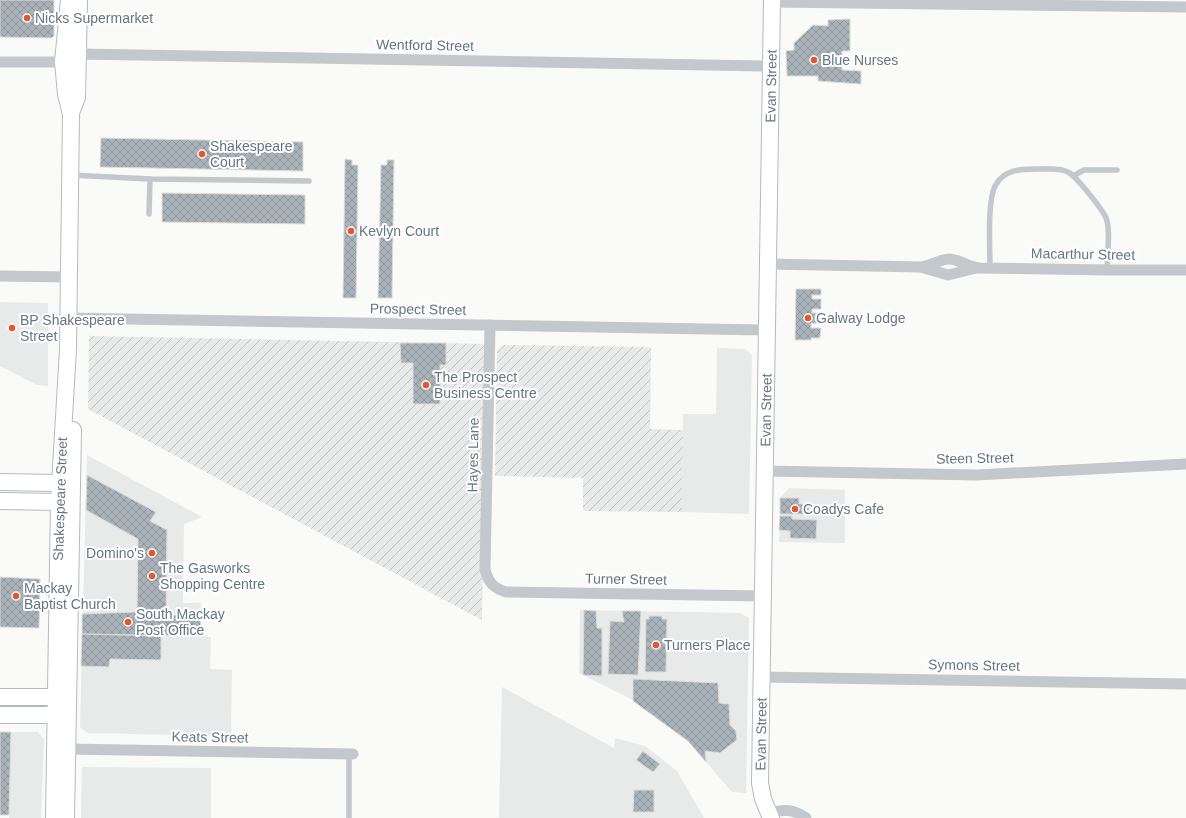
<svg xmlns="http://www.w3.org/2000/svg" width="1186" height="818" font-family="Helvetica,sans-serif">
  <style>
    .built { fill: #e8e9e9 }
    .industrial { fill: url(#industrial-furrows) }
    .building { fill: url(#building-cross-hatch); stroke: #dcdcda }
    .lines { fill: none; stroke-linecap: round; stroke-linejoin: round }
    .secondary-casing { stroke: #b3babf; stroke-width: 18 }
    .lane { stroke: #c3c8cc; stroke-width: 5.5 }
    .street { stroke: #c3c8cc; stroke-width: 11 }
    .secondary { stroke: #fff; stroke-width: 16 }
    .poi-dot { fill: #e4572e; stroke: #fff; stroke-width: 1.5 }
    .labels { text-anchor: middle; stroke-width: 4; stroke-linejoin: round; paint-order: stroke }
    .poi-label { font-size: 14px; fill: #657683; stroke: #fff; text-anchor: start }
    .street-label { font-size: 14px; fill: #657683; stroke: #fff }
  </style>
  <defs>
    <pattern id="industrial-furrows" width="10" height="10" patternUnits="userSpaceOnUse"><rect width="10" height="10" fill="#e8e9e9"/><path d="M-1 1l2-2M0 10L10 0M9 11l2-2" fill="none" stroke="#c0c1c2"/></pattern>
    <pattern id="building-cross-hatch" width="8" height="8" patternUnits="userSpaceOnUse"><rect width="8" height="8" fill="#aab3b9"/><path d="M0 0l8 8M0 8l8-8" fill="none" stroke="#8e969c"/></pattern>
  </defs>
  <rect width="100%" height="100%" fill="#fafaf8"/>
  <!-- built -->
  <g class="built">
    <path d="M 0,302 L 48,303 L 48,386 L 37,385 L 0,366 Z"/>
    <path d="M 717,348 L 745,349 L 752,355 L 749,514 L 682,512 L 683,414 L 716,414 Z"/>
    <path d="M 87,455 L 202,517 L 184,524 L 183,603 L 201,603 L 200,636 L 211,637 L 210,669 L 232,670 L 231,736 L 88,733 L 80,727 Z"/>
    <path d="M 789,488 L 845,490 L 845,543 L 779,542 L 780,498 Z"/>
    <path d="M 580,610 L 740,613 L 749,618 L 746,793 L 732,792 L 688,741 L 637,702 L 579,673 Z"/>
    <path d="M 502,687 L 614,748 L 615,738 L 645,746 L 677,771 L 704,818 L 499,818 Z"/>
    <path d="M 11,732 L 38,732 L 44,739 L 41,818 L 9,818 Z"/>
    <path d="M 82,767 L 211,768 L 211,818 L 81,818 Z"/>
  </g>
  <!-- industrial -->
  <g class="industrial">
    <path d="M 89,336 L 486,344 L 482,620 L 88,409 Z"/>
    <path d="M 504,345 L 651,347 L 650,429 L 683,430 L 682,512 L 583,511 L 583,478 L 495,476 L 497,351 Z"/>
  </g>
  <!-- building -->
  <g class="building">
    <path d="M 0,0 L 54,0 L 54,36 L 51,38 L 0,37 Z"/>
    <path d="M 850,19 L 850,51 L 842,51 L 842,70 L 861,71 L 861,84 L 818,81 L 818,76 L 787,76 L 786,51 L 794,50 L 794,43 L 813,25 L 828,26 L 828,20 Z"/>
    <path d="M 101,138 L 303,142 L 303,171 L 100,167 Z"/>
    <path d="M 345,159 L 352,160 L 352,165 L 358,165 L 356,298 L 343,298 Z"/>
    <path d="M 387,160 L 394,160 L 392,298 L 378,298 L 381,165 L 387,165 Z"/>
    <path d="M 162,193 L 305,195 L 305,224 L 162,222 Z"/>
    <path d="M 796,289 L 821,289 L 821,295 L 812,295 L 812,299 L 821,299 L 821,309 L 812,309 L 812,313 L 821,313 L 821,324 L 811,323 L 811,328 L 821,328 L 820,338 L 811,338 L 811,340 L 795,340 Z"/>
    <path d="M 400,343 L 446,343 L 446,365 L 440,365 L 440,404 L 413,404 L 413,363 L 401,363 Z"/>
    <path d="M 87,475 L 156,512 L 150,521 L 167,530 L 166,615 L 201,615 L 200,636 L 82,634 L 82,614 L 137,612 L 138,539 L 86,510 Z"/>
    <path d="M 780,498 L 799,498 L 799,504 L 809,504 L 809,514 L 780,514 Z"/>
    <path d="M 780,516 L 792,516 L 792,519 L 817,520 L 816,539 L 790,538 L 790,531 L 779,530 Z"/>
    <path d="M 0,577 L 40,579 L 39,628 L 0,627 Z"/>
    <path d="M 584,610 L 596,611 L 597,628 L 602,628 L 602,676 L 583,675 Z"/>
    <path d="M 622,611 L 641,611 L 638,675 L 608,674 L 610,621 L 624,622 Z"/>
    <path d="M 649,616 L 662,616 L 662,619 L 667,619 L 666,672 L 645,672 L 646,619 L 649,619 Z"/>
    <path d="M 82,634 L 161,636 L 161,660 L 110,659 L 109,667 L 81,666 Z"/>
    <path d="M 633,679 L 718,683 L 719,703 L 729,704 L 730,725 L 736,731 L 737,740 L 720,753 L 705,751 L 706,762 L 688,741 L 633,701 Z"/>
    <path d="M 0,732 L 11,732 L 9,815 L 0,815 Z"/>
    <path d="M 643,751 L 660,764 L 653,772 L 636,760 Z"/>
    <path d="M 634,790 L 654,790 L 654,812 L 633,812 Z"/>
  </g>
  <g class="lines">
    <defs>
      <g id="secondary">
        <path d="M 71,113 L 77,97 L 79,0"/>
        <path d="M 0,482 L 59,483 L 69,488"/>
        <path d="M 0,501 L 59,502 L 66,495"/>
        <path d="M 0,697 L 55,697 L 65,703"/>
        <path d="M 0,715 L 55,715 L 63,710"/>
        <path d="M 54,818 L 59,502 L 68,349 L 71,114 L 66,94 L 63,62 L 69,0"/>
        <path d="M 66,818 L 73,430"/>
        <path d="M 771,818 L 763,799 L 760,783 L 772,0"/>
      </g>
    </defs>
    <!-- secondary casing -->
    <use href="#secondary" class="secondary-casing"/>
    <!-- lane -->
    <g class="lane">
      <path d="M 71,175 L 150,179 L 309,181"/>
      <path d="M 1073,176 L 1084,170 L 1117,170"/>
      <path d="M 149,214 L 150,179"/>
      <path d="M 990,268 C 990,249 987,202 995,186 C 1005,167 1026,169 1044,169 C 1051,169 1061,168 1068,172 C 1076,176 1103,210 1106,218 C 1111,229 1107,257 1107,270"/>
      <path d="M 349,754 L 349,818"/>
    </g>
    <!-- street -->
    <g class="street">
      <path d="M 772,2 L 1186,7"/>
      <path d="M 0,62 L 63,62 L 78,54 L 771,66"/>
      <path d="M 768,264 L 921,267 C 931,266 940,259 949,259 C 959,259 968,267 979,268 L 1107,270 L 1186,270"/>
      <path d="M 924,268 L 948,275 L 976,268"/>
      <path d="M 0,276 L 69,277"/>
      <path d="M 68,318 L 767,330"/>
      <path d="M 490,325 L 485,569 C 488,582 493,588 506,592 L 763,596"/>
      <path d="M 765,471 L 977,475 L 1186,464"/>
      <path d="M 762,677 L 1186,684"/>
      <path d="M 67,749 L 353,754"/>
      <path d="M 769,813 C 784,809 794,809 806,818"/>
    </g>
    <!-- secondary -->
    <use href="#secondary" class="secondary"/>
  </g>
  <!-- markers -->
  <g class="poi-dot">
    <circle cx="27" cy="18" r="4"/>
    <circle cx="814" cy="60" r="4"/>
    <circle cx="202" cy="154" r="4"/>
    <circle cx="351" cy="231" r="4"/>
    <circle cx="808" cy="318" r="4"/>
    <circle cx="12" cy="328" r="4"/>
    <circle cx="426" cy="385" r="4"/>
    <circle cx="795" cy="509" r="4"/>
    <circle cx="152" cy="553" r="4"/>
    <circle cx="152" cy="576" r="4"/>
    <circle cx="16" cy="596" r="4"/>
    <circle cx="128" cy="622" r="4"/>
    <circle cx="656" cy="645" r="4"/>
  </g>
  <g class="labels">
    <!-- poi labels -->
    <g class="poi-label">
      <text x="35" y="23">Nicks Supermarket</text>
      <text x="822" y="65">Blue Nurses</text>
      <text x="210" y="151">Shakespeare<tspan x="210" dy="16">Court</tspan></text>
      <text x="359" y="236">Kevlyn Court</text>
      <text x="816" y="323">Galway Lodge</text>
      <text x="20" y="325">BP Shakespeare<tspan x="20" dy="16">Street</tspan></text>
      <text x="434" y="382">The Prospect<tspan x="434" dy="16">Business Centre</tspan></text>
      <text x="803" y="514">Coadys Cafe</text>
      <text x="144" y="558" text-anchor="end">Domino's</text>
      <text x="160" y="573">The Gasworks<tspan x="160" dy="16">Shopping Centre</tspan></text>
      <text x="24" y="593">Mackay<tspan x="24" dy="16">Baptist Church</tspan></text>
      <text x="136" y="619">South Mackay<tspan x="136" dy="16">Post Office</tspan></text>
      <text x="664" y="650">Turners Place</text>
    </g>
    <!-- street labels -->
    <g class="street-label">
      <text transform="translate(425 45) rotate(1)" y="5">Wentford Street</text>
      <text transform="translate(771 86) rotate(-89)" y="5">Evan Street</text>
      <text transform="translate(1083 254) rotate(1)" y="5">Macarthur Street</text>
      <text transform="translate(418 309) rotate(1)" y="5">Prospect Street</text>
      <text transform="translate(766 410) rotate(-89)" y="5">Evan Street</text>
      <text transform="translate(473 455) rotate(-89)" y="5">Hayes Lane</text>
      <text transform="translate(975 458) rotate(-1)" y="5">Steen Street</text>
      <text transform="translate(60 499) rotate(-88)" y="5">Shakespeare Street</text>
      <text transform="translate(626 579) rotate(1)" y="5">Turner Street</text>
      <text transform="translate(974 665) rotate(1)" y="5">Symons Street</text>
      <text transform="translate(761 734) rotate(-89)" y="5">Evan Street</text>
      <text transform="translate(210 737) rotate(1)" y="5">Keats Street</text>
    </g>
  </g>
</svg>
